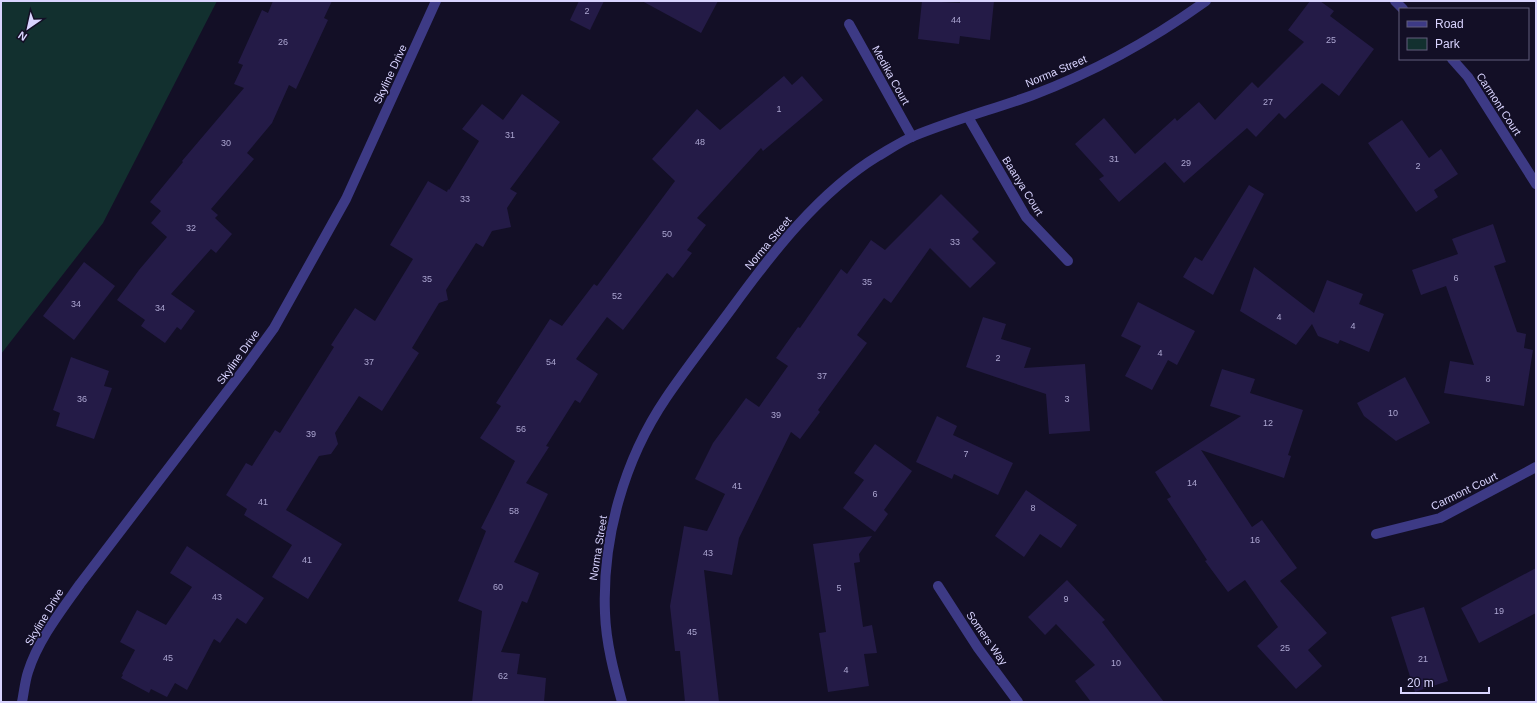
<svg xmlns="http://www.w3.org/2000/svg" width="1537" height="703" font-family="Arial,sans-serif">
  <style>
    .green { fill: #12302f }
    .building { fill: #241b47 }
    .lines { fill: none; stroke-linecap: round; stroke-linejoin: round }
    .minor { stroke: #3d3a85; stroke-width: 10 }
    .labels { text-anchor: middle; stroke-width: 3.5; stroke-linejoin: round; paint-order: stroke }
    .number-label { font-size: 9px; fill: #aca6d1 }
    .street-label { font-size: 11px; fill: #d9d4ff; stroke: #130f26 }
  </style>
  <rect width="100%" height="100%" fill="#130f26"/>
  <!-- green -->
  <path class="green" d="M 1,1 L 217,1 L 103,223 L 1,354 Z"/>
  <!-- building -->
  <g class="building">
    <path d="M 273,1 L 332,1 L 324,18 L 328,20 L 296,89 L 289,85 L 272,123 L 247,153 L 254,159 L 211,209 L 218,215 L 215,218 L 232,234 L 216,253 L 211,249 L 171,294 L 195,311 L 181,330 L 177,327 L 165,343 L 141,326 L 145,320 L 117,300 L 139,270 L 167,237 L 151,223 L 161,211 L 150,202 L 183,162 L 182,161 L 244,88 L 234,84 L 243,65 L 238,63 L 262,10 L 268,13 Z"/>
    <path d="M 579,1 L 604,1 L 590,30 L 570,20 Z"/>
    <path d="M 642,1 L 718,1 L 701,33 Z"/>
    <path d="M 922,1 L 960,3 L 960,1 L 994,1 L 990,40 L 960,36 L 959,44 L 918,39 Z"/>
    <path d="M 1310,1 L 1320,1 L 1334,11 L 1330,16 L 1374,49 L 1339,96 L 1322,83 L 1285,119 L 1279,113 L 1256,137 L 1247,128 L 1184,183 L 1165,162 L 1119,202 L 1099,179 L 1104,176 L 1075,144 L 1104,118 L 1135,154 L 1175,118 L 1177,121 L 1199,102 L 1215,120 L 1252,82 L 1258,88 L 1304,42 L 1288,30 Z"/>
    <path d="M 784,76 L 792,85 L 802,76 L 823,100 L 763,151 L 761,148 L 697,218 L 706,225 L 687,250 L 692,253 L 673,278 L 667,273 L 623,330 L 607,317 L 576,359 L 598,374 L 580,403 L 575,400 L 546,446 L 549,447 L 526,483 L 548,494 L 514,562 L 539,573 L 527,603 L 522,601 L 501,652 L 520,654 L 517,674 L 546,678 L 544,702 L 472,702 L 482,611 L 458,601 L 486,531 L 481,528 L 515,461 L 480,438 L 501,406 L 496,403 L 550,319 L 562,326 L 594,284 L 597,286 L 675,181 L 652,159 L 697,109 L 720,130 Z"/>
    <path d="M 522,94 L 560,122 L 510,189 L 517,193 L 507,208 L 511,227 L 492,231 L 483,247 L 476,243 L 446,290 L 448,300 L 439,303 L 412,348 L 419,353 L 382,411 L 359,396 L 335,433 L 338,444 L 331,454 L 319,456 L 286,510 L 342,544 L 308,599 L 272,577 L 292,545 L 244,515 L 247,509 L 226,495 L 246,463 L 252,466 L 275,430 L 280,433 L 334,347 L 331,345 L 355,308 L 375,321 L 413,259 L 390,245 L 428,181 L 447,192 L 448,189 L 449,190 L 479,141 L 462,129 L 482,104 L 503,120 Z"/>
    <path d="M 1402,120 L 1429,158 L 1441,149 L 1458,174 L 1434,190 L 1438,197 L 1416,212 L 1368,143 Z"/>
    <path d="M 1249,185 L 1264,194 L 1213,295 L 1183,277 L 1195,257 L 1202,261 Z"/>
    <path d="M 941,194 L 979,232 L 972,239 L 996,263 L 970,288 L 930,248 L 891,303 L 884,298 L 857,335 L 867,343 L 818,410 L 820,412 L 800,439 L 791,432 L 739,538 L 732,575 L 704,570 L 719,702 L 685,702 L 680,651 L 675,651 L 670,606 L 684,526 L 707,531 L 725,494 L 695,479 L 713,443 L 746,398 L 759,407 L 788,366 L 776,358 L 798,327 L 800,328 L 841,269 L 847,274 L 871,240 L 885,250 Z"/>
    <path d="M 1493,224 L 1506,262 L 1494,266 L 1517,332 L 1526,334 L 1524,348 L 1533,350 L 1524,406 L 1444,393 L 1450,361 L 1474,365 L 1446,286 L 1421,295 L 1412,270 L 1458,254 L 1452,239 Z"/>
    <path d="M 84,262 L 115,286 L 74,340 L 43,316 Z"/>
    <path d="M 1254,267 L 1314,313 L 1327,280 L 1363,294 L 1359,304 L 1384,314 L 1369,352 L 1340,340 L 1338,344 L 1318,336 L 1312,324 L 1296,345 L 1240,311 Z"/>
    <path d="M 1138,302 L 1195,331 L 1177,365 L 1168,360 L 1152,390 L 1125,376 L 1141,346 L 1121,336 Z"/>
    <path d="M 983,317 L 1006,324 L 1001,339 L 1031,348 L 1024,368 L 1085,364 L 1090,431 L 1049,434 L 1046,394 L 966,367 Z"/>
    <path d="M 71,357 L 109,371 L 104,386 L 112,388 L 94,439 L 56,426 L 60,413 L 53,410 Z"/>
    <path d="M 1222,369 L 1255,379 L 1250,393 L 1303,410 L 1288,455 L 1291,456 L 1284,478 L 1201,450 L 1252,527 L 1262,520 L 1297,568 L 1280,581 L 1327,633 L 1308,650 L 1322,666 L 1296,689 L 1257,646 L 1278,627 L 1245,580 L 1228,592 L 1205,561 L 1207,560 L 1167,499 L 1171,497 L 1155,472 L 1241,416 L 1210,406 Z"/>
    <path d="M 1405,377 L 1430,423 L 1396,441 L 1364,416 L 1357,403 Z"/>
    <path d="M 937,416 L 957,426 L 953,435 L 1013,463 L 998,495 L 954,474 L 952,479 L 916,462 Z"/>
    <path d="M 875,444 L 912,471 L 884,510 L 888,514 L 875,532 L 843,508 L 864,480 L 854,473 Z"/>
    <path d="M 1026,490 L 1077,525 L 1061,548 L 1040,534 L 1024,557 L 995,536 Z"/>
    <path d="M 872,536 L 859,554 L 860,562 L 854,563 L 863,627 L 872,625 L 877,653 L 864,654 L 869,686 L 828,692 L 819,633 L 826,632 L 813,544 Z"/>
    <path d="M 187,546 L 264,598 L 246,624 L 237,618 L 220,643 L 214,639 L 187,690 L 175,683 L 167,697 L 151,689 L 149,693 L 121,678 L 123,675 L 122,674 L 135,650 L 120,642 L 137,610 L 166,625 L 192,587 L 170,573 Z"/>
    <path d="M 1536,568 L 1536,613 L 1479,643 L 1461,608 Z"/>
    <path d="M 1067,580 L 1105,620 L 1102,622 L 1164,702 L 1091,702 L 1075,681 L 1095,665 L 1056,624 L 1045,635 L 1028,617 Z"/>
    <path d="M 1424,607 L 1448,681 L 1415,692 L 1391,617 Z"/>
  </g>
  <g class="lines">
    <!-- minor -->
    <g class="minor">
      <path d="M 1395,1 L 1403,9"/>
      <path d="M 849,24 L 912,137"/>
      <path d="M 1452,59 L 1468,77 L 1536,184"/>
      <path d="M 968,117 L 1026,217 L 1068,261"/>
      <path d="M 1376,534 L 1440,518 L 1536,467"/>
      <path d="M 938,586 L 978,648 L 1018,702"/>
      <path d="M 22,702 C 24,692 25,681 28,672 C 38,640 61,611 80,584 L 245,368 L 274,328 L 346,199 L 436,1"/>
      <path d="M 622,702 C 614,673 606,643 605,613 C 602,538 624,460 666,398 C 687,367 710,338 732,308 C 772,253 819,192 878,156 C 890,149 902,141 914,136 C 953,120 994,109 1033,95 C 1094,72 1153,39 1206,1"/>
    </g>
  </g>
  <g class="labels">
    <!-- number labels -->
    <g class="number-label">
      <text x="587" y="14">2</text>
      <text x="956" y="23">44</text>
      <text x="1331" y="43">25</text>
      <text x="283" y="45">26</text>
      <text x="1268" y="105">27</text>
      <text x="779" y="112">1</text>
      <text x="510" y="138">31</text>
      <text x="700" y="145">48</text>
      <text x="226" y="146">30</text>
      <text x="1114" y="162">31</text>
      <text x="1186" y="166">29</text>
      <text x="1418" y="169">2</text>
      <text x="465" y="202">33</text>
      <text x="191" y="231">32</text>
      <text x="667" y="237">50</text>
      <text x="955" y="245">33</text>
      <text x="1456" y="281">6</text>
      <text x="427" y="282">35</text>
      <text x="867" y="285">35</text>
      <text x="617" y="299">52</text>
      <text x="76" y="307">34</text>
      <text x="160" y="311">34</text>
      <text x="1279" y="320">4</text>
      <text x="1353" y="329">4</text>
      <text x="1160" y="356">4</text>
      <text x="998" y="361">2</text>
      <text x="369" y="365">37</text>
      <text x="551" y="365">54</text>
      <text x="822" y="379">37</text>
      <text x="1488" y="382">8</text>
      <text x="82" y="402">36</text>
      <text x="1067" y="402">3</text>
      <text x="1393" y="416">10</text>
      <text x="776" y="418">39</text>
      <text x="1268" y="426">12</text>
      <text x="521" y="432">56</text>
      <text x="311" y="437">39</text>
      <text x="966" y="457">7</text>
      <text x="1192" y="486">14</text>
      <text x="737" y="489">41</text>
      <text x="875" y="497">6</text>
      <text x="263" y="505">41</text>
      <text x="1033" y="511">8</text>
      <text x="514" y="514">58</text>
      <text x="1255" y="543">16</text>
      <text x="708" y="556">43</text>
      <text x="307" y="563">41</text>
      <text x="498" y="590">60</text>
      <text x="839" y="591">5</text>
      <text x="217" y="600">43</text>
      <text x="1066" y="602">9</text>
      <text x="1499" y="614">19</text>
      <text x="692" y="635">45</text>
      <text x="1285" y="651">25</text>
      <text x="168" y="661">45</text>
      <text x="1423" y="662">21</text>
      <text x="1116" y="666">10</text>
      <text x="846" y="673">4</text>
      <text x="503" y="679">62</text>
    </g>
    <!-- street labels -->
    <g class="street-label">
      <text transform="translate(1056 71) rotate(-23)" y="4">Norma Street</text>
      <text transform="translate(390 74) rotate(-65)" y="4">Skyline Drive</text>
      <text transform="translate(891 75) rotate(61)" y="4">Medika Court</text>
      <text transform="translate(1499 104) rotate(57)" y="4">Carmont Court</text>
      <text transform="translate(1023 186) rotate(58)" y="4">Baanya Court</text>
      <text transform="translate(768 243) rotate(-50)" y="4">Norma Street</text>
      <text transform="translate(238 357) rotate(-54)" y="4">Skyline Drive</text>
      <text transform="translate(1464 491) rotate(-26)" y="4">Carmont Court</text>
      <text transform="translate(598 548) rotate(-81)" y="4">Norma Street</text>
      <text transform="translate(44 617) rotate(-59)" y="4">Skyline Drive</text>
      <text transform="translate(987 638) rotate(55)" y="4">Somers Way</text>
    </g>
  </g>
  <!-- border -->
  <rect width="1537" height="703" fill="none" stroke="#d9d4ff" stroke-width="4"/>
  <!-- legend -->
  <rect x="1399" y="8" width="130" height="52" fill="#130f26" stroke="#625e7d"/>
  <rect x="1407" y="21" width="20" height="6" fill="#3d3a85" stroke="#625e7d"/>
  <text x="1435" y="28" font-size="12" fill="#d9d4ff">Road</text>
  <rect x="1407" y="38" width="20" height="12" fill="#12302f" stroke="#625e7d"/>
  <text x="1435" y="48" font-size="12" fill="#d9d4ff">Park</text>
  <!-- north arrow -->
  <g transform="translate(28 28) rotate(214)" stroke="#130f26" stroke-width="3" paint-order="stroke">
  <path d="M0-3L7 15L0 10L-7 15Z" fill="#d9d4ff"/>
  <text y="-6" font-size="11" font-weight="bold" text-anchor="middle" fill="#d9d4ff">N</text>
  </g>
  <!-- scale -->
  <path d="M1401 687v6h88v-6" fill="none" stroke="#d9d4ff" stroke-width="2"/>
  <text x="1407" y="687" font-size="12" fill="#d9d4ff" stroke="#130f26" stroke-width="3" paint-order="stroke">20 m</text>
</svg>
